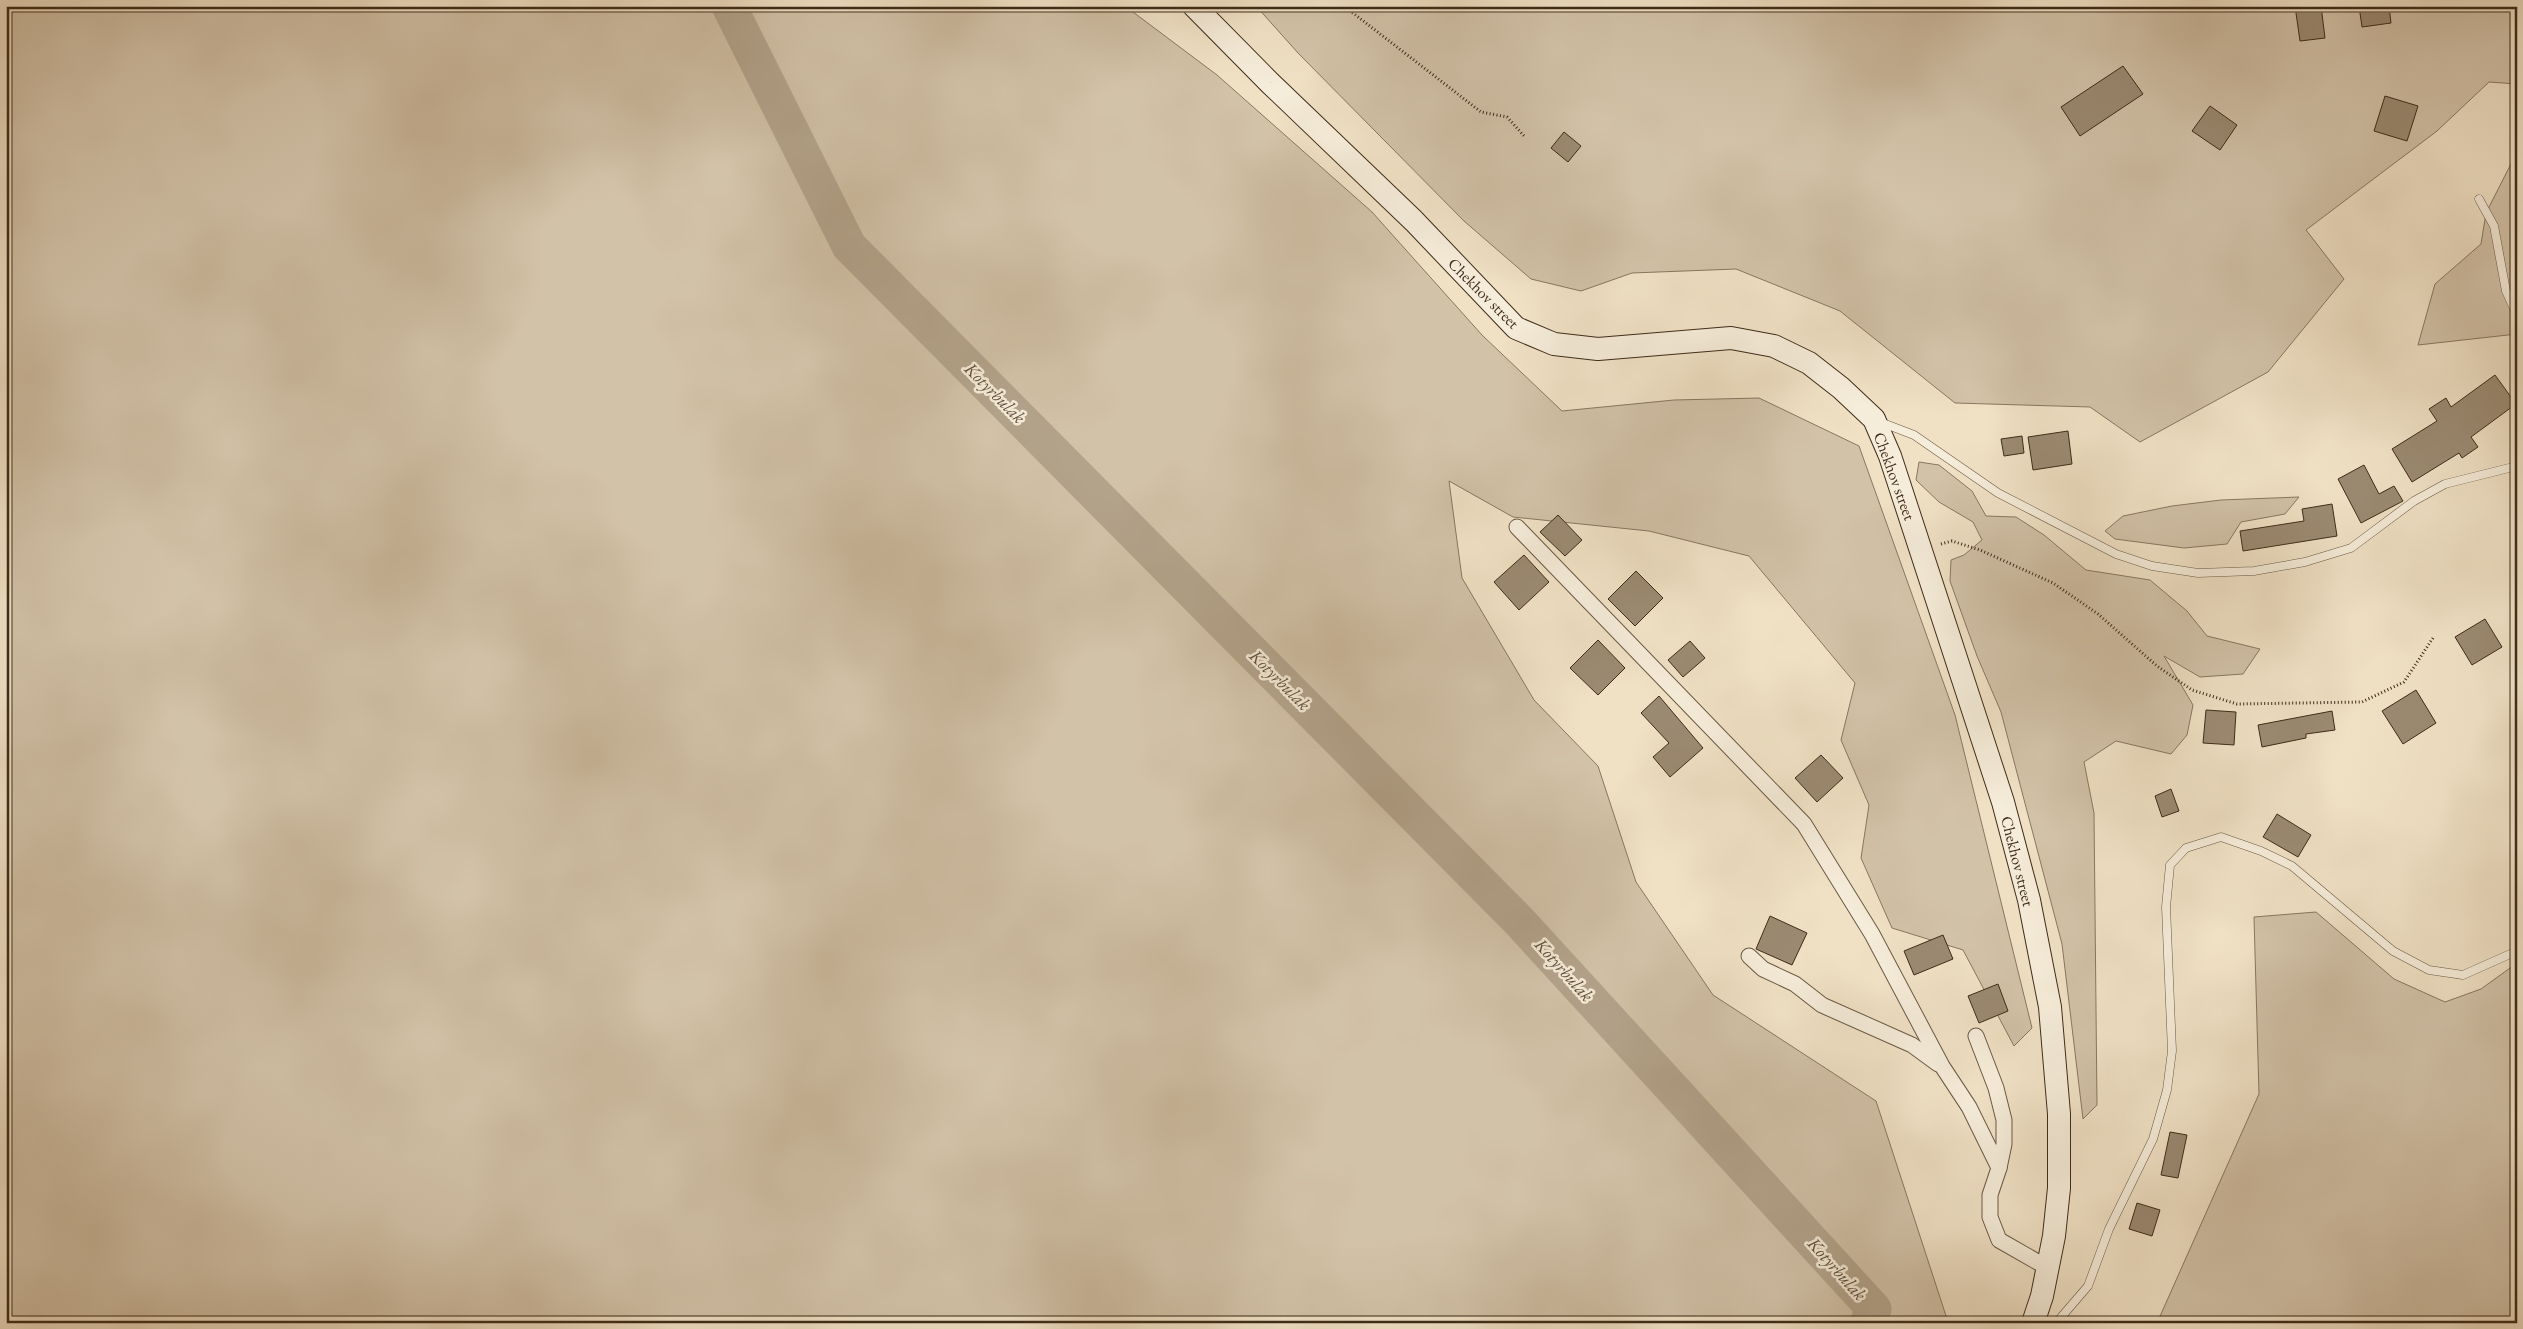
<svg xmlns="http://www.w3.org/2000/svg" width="2523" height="1329" font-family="'EB Garamond',serif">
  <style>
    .green { fill: #d2c2a8; stroke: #887760 }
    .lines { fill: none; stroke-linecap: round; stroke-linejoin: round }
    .river { stroke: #b3a38b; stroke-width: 35 }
    .building { fill: #9b8a72; stroke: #3e2c19 }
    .lane-casing { stroke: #6a5944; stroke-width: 9 }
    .street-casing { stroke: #6a5944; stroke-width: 17 }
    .secondary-casing { stroke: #3e2c19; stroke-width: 24 }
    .path { stroke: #3e2c19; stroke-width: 3; stroke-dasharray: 1 2.5; stroke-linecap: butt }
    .lane { stroke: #f5ecd9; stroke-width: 8 }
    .street { stroke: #f5ecd9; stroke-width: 15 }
    .secondary { stroke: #f5ecd9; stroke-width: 22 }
    .labels { text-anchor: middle; stroke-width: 5; stroke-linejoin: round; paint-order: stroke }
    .street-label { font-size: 16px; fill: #3e2c19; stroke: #f5ecd9 }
    .water-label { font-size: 18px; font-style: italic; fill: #61503b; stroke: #f5ecd9 }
  </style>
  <rect width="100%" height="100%" fill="#f0e1c5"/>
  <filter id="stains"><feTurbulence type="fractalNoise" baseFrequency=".004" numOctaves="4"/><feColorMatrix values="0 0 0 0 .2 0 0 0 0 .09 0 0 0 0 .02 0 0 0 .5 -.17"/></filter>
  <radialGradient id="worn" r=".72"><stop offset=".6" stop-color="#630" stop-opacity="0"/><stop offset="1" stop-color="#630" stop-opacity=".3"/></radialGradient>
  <!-- green -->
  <g class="green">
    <path d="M 6,6 L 1125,6 L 1217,75 L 1372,212 L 1482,335 L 1562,411 L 1674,400 L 1759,398 L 1859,446 L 1955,715 L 2032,1028 L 2014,1046 L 1963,950 L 1892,928 L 1861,858 L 1869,805 L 1841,740 L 1855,683 L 1749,556 L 1649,531 L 1513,517 L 1449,481 L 1462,578 L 1534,700 L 1598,766 L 1636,882 L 1713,995 L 1876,1101 L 1947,1319 L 1941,1323 L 6,1323 Z"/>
    <path d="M 1256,6 L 2517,6 L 2517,84 L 2489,82 L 2437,131 L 2306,230 L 2344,279 L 2268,372 L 2140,442 L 2090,407 L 1955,403 L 1840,311 L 1736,269 L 1632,273 L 1581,291 L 1531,279 L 1464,221 L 1298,53 Z"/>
    <path d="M 2517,152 L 2517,334 L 2418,345 L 2435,284 L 2481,244 L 2486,213 Z"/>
    <path d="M 1919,462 L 1939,465 L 1972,491 L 1986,516 L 2016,517 L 2044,535 L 2086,570 L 2150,580 L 2187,611 L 2207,636 L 2260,649 L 2243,674 L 2200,677 L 2164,656 L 2193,705 L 2187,735 L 2171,754 L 2116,741 L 2084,762 L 2094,813 L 2097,1105 L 2083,1119 L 2062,944 L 2001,712 L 1977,656 L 1950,581 L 1951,560 L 1964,555 L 1982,540 L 1973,522 L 1939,502 L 1916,480 Z"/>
    <path d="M 2299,497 L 2285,514 L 2241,522 L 2227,544 L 2184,548 L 2115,539 L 2105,531 L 2123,516 L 2172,506 L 2221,500 Z"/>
    <path d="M 2316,912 L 2394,979 L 2445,1002 L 2481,989 L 2517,963 L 2517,1323 L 2157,1323 L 2259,1094 L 2254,917 Z"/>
  </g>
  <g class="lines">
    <!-- river -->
    <path class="river" d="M 729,6 L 849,246 L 1519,921 L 1874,1309 L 1867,1323"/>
  </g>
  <!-- building -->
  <g class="building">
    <path d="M 2295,6 L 2321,6 L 2325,38 L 2300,41 Z"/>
    <path d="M 2359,6 L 2389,6 L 2391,23 L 2362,27 Z"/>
    <path d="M 2123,66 L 2143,94 L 2080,136 L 2061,107 Z"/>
    <path d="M 2385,96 L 2418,106 L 2407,141 L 2374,131 Z"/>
    <path d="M 2210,106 L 2237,125 L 2220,150 L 2192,131 Z"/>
    <path d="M 1564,132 L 1581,146 L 1568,162 L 1551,148 Z"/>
    <path d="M 2495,375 L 2516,404 L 2471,437 L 2478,447 L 2462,458 L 2459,453 L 2412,482 L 2392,449 L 2437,421 L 2429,409 L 2446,398 L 2451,407 Z"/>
    <path d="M 2068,431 L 2072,464 L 2033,470 L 2028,437 Z"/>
    <path d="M 2022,436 L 2024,453 L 2004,456 L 2001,439 Z"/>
    <path d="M 2364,465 L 2379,494 L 2394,486 L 2403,501 L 2361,523 L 2338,479 Z"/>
    <path d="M 2332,504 L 2337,536 L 2243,551 L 2240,531 L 2304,521 L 2302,509 Z"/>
    <path d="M 1558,515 L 1582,540 L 1565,556 L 1540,532 Z"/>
    <path d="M 1524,555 L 1549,582 L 1519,610 L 1494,582 Z"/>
    <path d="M 1636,571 L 1663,598 L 1635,626 L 1608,599 Z"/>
    <path d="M 2485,619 L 2502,647 L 2472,665 L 2455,637 Z"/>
    <path d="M 1598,640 L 1625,668 L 1598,695 L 1570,668 Z"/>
    <path d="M 1690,641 L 1705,658 L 1683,677 L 1668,660 Z"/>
    <path d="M 2416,690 L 2436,723 L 2403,744 L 2382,711 Z"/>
    <path d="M 1659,696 L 1703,748 L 1670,777 L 1653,757 L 1669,743 L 1641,713 Z"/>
    <path d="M 2206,710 L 2236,712 L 2234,745 L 2203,743 Z"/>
    <path d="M 2332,711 L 2335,730 L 2306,734 L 2306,738 L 2262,747 L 2258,725 Z"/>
    <path d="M 1821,755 L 1843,778 L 1817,802 L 1795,778 Z"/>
    <path d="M 2171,789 L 2179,811 L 2162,817 L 2155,796 Z"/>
    <path d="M 2277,814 L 2311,835 L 2298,857 L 2263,837 Z"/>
    <path d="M 1770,916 L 1807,933 L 1792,965 L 1756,949 Z"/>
    <path d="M 1943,935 L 1953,959 L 1914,975 L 1904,951 Z"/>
    <path d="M 1998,984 L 2008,1011 L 1979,1023 L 1968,996 Z"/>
    <path d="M 2170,1132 L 2187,1135 L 2178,1178 L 2161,1175 Z"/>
    <path d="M 2137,1203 L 2160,1210 L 2152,1236 L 2129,1229 Z"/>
  </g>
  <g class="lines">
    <defs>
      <g id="lane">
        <path d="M 2479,199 L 2494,226 L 2506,291 L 2517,315"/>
        <path d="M 1880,422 L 1914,435 L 1998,493 L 2116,554 L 2152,566 L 2198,573 L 2254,571 L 2305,562 L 2351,548 L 2414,501 L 2445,484 L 2517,466"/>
        <path d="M 2036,1321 L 2057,1322 L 2088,1286 L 2109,1229 L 2153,1139 L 2167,1090 L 2172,1051 L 2166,907 L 2170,865 L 2186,848 L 2221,837 L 2261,851 L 2292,866 L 2393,951 L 2429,970 L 2463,975 L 2517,951"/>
      </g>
      <g id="street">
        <path d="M 1517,527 L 1804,824 L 1872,934 L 1942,1066 L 1969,1107 L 1999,1168"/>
        <path d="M 1749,956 L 1763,969 L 1795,984 L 1822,1005 L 1912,1045 L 1938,1064"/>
        <path d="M 1976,1036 L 1996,1088 L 2004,1120 L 2004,1144 L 1999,1168 L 1990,1195 L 1990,1217 L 1999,1240 L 2048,1268"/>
      </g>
      <path id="secondary" d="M 1194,6 L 1270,83 L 1414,221 L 1516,328 L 1554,344 L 1598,349 L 1731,338 L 1774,346 L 1809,363 L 1841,388 L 1874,419 L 1890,456 L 2003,802 L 2029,900 L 2050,1007 L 2059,1114 L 2059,1188 L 2054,1236 L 2042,1296 L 2033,1323"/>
    </defs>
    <!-- lane casing -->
    <use href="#lane" class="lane-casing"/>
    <!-- street casing -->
    <use href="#street" class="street-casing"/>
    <!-- secondary casing -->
    <use href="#secondary" class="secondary-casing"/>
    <!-- path -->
    <g class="path">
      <path d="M 1344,6 L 1481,112 L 1507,117 L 1525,137"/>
      <path d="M 1941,544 L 1952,541 L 1980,550 L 2053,583 L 2098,614 L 2157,666 L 2192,690 L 2237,704 L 2362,702 L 2404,682 L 2433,638"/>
    </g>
    <!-- lane -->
    <use href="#lane" class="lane"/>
    <!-- street -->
    <use href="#street" class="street"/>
    <!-- secondary -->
    <use href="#secondary" class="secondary"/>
  </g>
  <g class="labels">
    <!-- street labels -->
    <g class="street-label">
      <text transform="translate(1484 293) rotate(45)" y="6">Chekhov street</text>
      <text transform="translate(1895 476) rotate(70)" y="6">Chekhov street</text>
      <text transform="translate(2018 861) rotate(76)" y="6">Chekhov street</text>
    </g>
    <!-- water labels -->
    <g class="water-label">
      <text transform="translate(995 393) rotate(45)" y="6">Kotyrbulak</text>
      <text transform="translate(1280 680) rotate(45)" y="6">Kotyrbulak</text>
      <text transform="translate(1564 970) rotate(48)" y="6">Kotyrbulak</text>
      <text transform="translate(1837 1269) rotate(48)" y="6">Kotyrbulak</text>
    </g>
  </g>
  <!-- margin -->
  <rect width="2523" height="1329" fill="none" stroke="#f0e1c5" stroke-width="25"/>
  <rect x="8" y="8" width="2508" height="1314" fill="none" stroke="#3e2c19" stroke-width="2.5"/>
  <rect x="12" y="12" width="2498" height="1304" fill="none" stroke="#3e2c19"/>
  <rect width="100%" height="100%" filter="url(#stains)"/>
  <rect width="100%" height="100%" fill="url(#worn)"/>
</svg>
